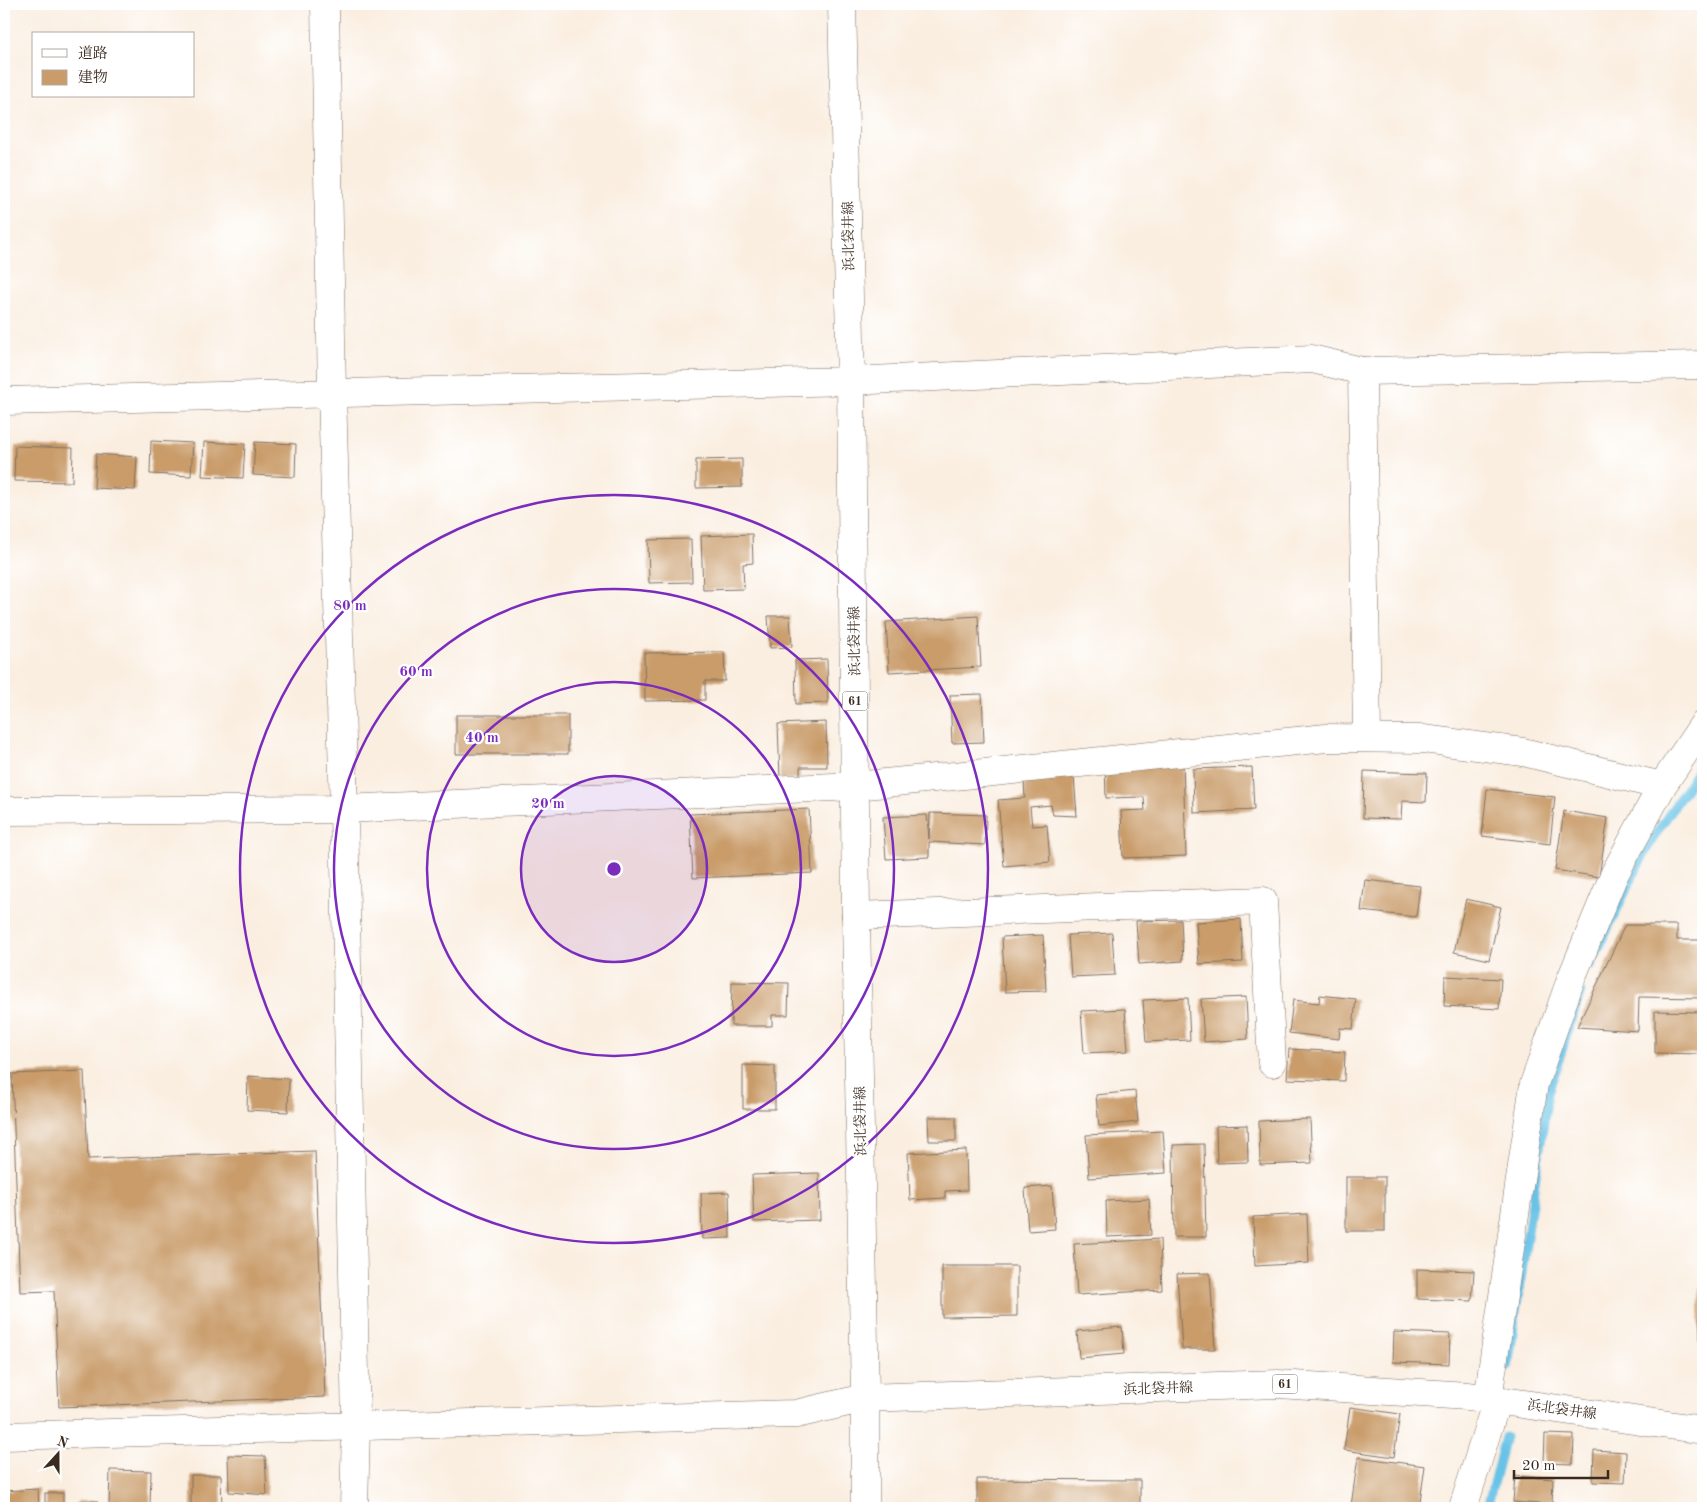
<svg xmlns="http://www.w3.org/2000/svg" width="1707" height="1512" font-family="'Old Standard TT','Noto Serif JP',serif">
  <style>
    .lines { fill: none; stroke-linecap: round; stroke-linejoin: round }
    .stream { stroke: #69c3e7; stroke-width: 9 }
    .building { fill: #c99c6a }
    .street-casing { stroke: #7e6f62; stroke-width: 29 }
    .secondary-casing { stroke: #7e6f62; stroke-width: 29 }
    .primary-casing { stroke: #7e6f62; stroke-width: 29 }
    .street { stroke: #fff; stroke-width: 28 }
    .secondary { stroke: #fff; stroke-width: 28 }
    .primary { stroke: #fff; stroke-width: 28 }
    .ring { fill: none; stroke: #7b2cbf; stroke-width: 2.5 }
    .labels { text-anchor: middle; stroke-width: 4.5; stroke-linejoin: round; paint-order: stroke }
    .shield { fill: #fff; stroke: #766a62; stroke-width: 1 }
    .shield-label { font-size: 12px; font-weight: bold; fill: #3b2a1e }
    .street-label { font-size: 14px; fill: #3b2a1e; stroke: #fff }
    .centre { fill: #7b2cbf; stroke: #fff; stroke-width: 2.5 }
    .ring-label { font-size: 15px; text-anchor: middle; font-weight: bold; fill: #7b2cbf; stroke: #fff; stroke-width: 4.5; stroke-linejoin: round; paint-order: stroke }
  </style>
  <rect width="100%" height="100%" fill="#fff"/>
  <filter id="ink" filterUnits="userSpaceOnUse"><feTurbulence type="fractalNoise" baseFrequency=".02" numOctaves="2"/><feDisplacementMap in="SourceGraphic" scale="10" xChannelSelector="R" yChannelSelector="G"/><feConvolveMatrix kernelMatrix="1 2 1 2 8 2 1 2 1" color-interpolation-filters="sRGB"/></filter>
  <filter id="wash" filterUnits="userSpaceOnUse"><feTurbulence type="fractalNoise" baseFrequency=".0096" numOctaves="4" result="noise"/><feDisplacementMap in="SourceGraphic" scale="20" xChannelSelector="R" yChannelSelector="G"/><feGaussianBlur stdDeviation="1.12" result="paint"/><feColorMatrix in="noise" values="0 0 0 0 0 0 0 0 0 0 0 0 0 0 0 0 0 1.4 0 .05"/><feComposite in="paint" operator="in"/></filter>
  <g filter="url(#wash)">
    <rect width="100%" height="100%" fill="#faeee0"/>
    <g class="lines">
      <!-- stream -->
      <g class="stream">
        <path d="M 1591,966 C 1609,928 1625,889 1646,851 C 1663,820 1686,792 1703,761"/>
        <path d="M 1508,1367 L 1548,1093 L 1581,992"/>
        <path d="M 1487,1508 L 1505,1437"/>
      </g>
    </g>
    <g id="blocks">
      <!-- building -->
      <g class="building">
        <path d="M 151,441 L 193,443 L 191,476 L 150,474 Z"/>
        <path d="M 204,442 L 245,444 L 243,478 L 202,476 Z"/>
        <path d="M 255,442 L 296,444 L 295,477 L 253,475 Z"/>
        <path d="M 15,446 L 73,448 L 72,482 L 14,481 Z"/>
        <path d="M 96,454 L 137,457 L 135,490 L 94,488 Z"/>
        <path d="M 742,459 L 742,487 L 696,488 L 696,460 Z"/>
        <path d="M 752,534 L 753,563 L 743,564 L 744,589 L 703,590 L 701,536 Z"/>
        <path d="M 691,539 L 692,582 L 649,583 L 648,540 Z"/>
        <path d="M 768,616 L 790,616 L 792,647 L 770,648 Z"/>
        <path d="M 978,616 L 981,667 L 889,672 L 886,622 Z"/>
        <path d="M 724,652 L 725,681 L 705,681 L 705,700 L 645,701 L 644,653 Z"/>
        <path d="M 827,659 L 828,703 L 796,704 L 795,660 Z"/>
        <path d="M 982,694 L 984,742 L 952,743 L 950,695 Z"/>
        <rect x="456" y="715" width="112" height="39"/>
        <path d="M 826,722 L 827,767 L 800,767 L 800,779 L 780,779 L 778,724 Z"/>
        <path d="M 1183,761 L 1186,856 L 1123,858 L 1121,811 L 1145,810 L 1144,797 L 1106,798 L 1105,763 Z"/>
        <path d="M 1252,767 L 1254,810 L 1194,813 L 1193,769 Z"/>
        <path d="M 1364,771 L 1427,773 L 1426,802 L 1402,801 L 1401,819 L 1363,818 Z"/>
        <path d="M 1074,776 L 1077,816 L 1053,815 L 1051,805 L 1030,807 L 1032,826 L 1047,825 L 1050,862 L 1004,866 L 998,800 L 1025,798 L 1024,780 Z"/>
        <path d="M 1487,789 L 1555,797 L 1550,844 L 1482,836 Z"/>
        <path d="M 809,809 L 812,873 L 693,878 L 690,814 Z"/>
        <path d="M 1564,811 L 1608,818 L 1599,877 L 1555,870 Z"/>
        <path d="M 930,813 L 986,815 L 985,845 L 929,842 L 929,857 L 886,859 L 883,817 L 927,815 L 929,839 Z"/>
        <path d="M 1365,880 L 1420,886 L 1416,917 L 1361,911 Z"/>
        <path d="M 1466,899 L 1501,907 L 1489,960 L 1454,952 Z"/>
        <path d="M 1241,919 L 1243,962 L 1199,964 L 1196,922 Z"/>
        <path d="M 1181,920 L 1183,961 L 1139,964 L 1136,921 Z"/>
        <path d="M 1625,925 L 1677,925 L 1677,940 L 1703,940 L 1703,998 L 1639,997 L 1638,1031 L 1577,1027 Z"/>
        <path d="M 1112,933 L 1115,975 L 1071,977 L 1068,935 Z"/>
        <path d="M 1043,935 L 1046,991 L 1005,992 L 1002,937 Z"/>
        <path d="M 1445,976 L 1501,979 L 1499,1009 L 1444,1006 Z"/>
        <path d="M 732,982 L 789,983 L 788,1015 L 772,1015 L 772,1026 L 731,1026 Z"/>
        <path d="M 1320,995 L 1356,999 L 1353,1029 L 1340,1028 L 1339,1039 L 1289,1033 L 1293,1000 L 1319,1003 Z"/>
        <path d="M 1246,997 L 1248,1039 L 1204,1042 L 1201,999 Z"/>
        <path d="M 1188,998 L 1190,1040 L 1146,1042 L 1143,1000 Z"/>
        <path d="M 1125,1009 L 1128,1051 L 1084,1053 L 1081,1011 Z"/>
        <path d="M 1655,1011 L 1703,1012 L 1703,1054 L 1655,1053 Z"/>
        <path d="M 1289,1049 L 1345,1052 L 1344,1081 L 1287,1079 Z"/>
        <path d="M 743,1065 L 775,1066 L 775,1109 L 743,1109 Z"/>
        <path d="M 84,1071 L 88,1159 L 315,1151 L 325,1397 L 59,1407 L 54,1291 L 20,1292 L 12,1074 Z"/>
        <path d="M 248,1076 L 289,1079 L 288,1112 L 247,1110 Z"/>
        <path d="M 1135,1091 L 1138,1122 L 1099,1126 L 1096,1095 Z"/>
        <path d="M 928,1117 L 956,1117 L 956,1141 L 929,1141 Z"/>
        <path d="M 1310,1119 L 1312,1163 L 1260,1165 L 1259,1121 Z"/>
        <path d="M 1247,1125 L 1248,1162 L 1217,1163 L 1216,1126 Z"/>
        <path d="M 1163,1131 L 1166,1173 L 1089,1178 L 1086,1135 Z"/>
        <path d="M 1204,1144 L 1206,1237 L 1174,1237 L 1173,1145 Z"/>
        <path d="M 966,1150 L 967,1190 L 945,1191 L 945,1198 L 910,1200 L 908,1153 Z"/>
        <path d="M 819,1173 L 820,1220 L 754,1222 L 752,1175 Z"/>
        <rect x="1346" y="1177" width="39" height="54"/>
        <path d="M 1052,1186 L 1055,1229 L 1028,1231 L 1025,1188 Z"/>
        <path d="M 729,1192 L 730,1238 L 702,1239 L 701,1193 Z"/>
        <path d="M 1149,1199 L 1151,1235 L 1107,1237 L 1106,1201 Z"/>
        <path d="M 1307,1214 L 1309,1263 L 1255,1266 L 1253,1217 Z"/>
        <path d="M 1160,1239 L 1162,1290 L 1077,1295 L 1074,1244 Z"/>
        <path d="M 942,1266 L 1017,1266 L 1017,1316 L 942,1317 Z"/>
        <path d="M 1417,1269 L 1474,1271 L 1472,1301 L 1417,1299 Z"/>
        <path d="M 1210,1273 L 1215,1349 L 1182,1349 L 1177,1274 Z"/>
        <path d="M 1699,1288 L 1703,1288 L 1703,1355 L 1700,1355 Z"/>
        <path d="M 1122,1327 L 1124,1354 L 1079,1358 L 1077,1331 Z"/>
        <path d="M 1394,1332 L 1450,1334 L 1449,1364 L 1393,1362 Z"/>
        <path d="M 1350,1407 L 1400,1414 L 1394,1457 L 1344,1450 Z"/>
        <path d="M 1545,1434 L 1574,1435 L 1573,1464 L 1544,1463 Z"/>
        <path d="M 1594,1450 L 1626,1452 L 1625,1483 L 1593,1482 Z"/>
        <path d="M 228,1455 L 265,1456 L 267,1495 L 229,1492 Z"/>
        <path d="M 1358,1457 L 1425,1466 L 1419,1508 L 1368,1508 L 1351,1506 Z"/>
        <path d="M 110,1470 L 151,1471 L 150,1507 L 109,1506 Z"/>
        <path d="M 191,1475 L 221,1475 L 222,1508 L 191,1508 Z"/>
        <path d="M 1515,1476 L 1553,1479 L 1552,1505 L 1513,1502 Z"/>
        <path d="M 977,1479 L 1140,1480 L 1140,1508 L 977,1508 Z"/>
        <path d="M 38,1489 L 39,1508 L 4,1508 L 4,1491 Z"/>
        <rect x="45" y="1493" width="18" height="15"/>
        <path d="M 77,1501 L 97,1501 L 97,1508 L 78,1508 Z"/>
        <rect x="231" y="1504" width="23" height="4"/>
      </g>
    </g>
  </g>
  <g filter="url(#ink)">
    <use href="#blocks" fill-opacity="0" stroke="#7e6f62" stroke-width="1"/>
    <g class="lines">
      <defs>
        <g id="street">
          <path d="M 325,4 L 332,392 L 344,809 L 356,1427 L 354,1508"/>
          <path d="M 1362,371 L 1367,738"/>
          <path d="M 4,401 L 851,381 L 1312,359 L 1362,371 L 1703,365"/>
          <path d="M 4,811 L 344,809 L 856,786 L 1326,738 L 1423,739 L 1523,752 L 1662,786"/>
          <path d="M 856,916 L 1263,901 L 1272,1063"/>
          <path d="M 1488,1399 L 1534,1084 L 1571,979 L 1614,875 L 1662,786 L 1703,725"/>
          <path d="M 1463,1508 L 1497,1400"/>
        </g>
        <path id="secondary" d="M 4,1436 L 796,1414 L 865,1398 L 865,1508"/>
        <path id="primary" d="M 842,4 L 851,381 L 856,916 L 865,1398 L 1278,1384 L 1468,1396 L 1703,1430"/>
      </defs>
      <!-- street casing -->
      <use href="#street" class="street-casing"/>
      <!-- secondary casing -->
      <use href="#secondary" class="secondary-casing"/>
      <!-- primary casing -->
      <use href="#primary" class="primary-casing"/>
      <!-- street -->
      <use href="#street" class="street"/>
      <!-- secondary -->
      <use href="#secondary" class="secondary"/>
      <!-- primary -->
      <use href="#primary" class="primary"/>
    </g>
  </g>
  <!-- distance rings -->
  <circle cx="614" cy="869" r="93" fill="#7b2cbf" fill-opacity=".12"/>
  <g class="ring">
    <circle cx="614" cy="869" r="93"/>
    <circle cx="614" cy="869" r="187"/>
    <circle cx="614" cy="869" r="280"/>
    <circle cx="614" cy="869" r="374"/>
  </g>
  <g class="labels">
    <!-- shield labels -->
    <g class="shield">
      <rect x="842.5" y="691.5" width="25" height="19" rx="4"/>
      <rect x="1272.5" y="1374.5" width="25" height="19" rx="4"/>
    </g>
    <g class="shield-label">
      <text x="855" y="705">61</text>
      <text x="1285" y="1388">61</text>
    </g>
    <!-- street labels -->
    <g class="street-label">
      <text transform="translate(848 236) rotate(-91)" y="5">浜北袋井線</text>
      <text transform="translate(854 641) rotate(-91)" y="5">浜北袋井線</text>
      <text transform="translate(860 1121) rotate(-91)" y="5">浜北袋井線</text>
      <text transform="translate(1158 1388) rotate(-2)" y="5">浜北袋井線</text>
      <text transform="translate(1562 1409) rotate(8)" y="5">浜北袋井線</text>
    </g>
  </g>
  <circle cx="614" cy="869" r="8" class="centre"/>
  <g class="ring-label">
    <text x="350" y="610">80 m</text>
    <text x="416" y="676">60 m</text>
    <text x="482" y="742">40 m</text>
    <text x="548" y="808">20 m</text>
  </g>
  <!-- margin -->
  <rect width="1707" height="1512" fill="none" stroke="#fff" stroke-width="20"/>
  <!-- legend -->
  <rect x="32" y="32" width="162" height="65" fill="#ffffff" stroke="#b1aaa5"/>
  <rect x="42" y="49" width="25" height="8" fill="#ffffff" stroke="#b1aaa5"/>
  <text x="78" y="58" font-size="15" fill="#3b2a1e">道路</text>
  <rect x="42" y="70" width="25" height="15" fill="#c99c6a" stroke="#b1aaa5"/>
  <text x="78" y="82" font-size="15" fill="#3b2a1e">建物</text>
  <!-- north arrow -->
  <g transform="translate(58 1454) rotate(21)" stroke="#ffffff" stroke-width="4" paint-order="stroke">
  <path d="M0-4L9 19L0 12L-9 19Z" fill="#3b2a1e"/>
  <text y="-8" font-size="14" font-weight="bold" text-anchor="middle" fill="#3b2a1e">N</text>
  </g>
  <!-- scale -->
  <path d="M1514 1470v8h94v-8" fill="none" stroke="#3b2a1e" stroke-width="2.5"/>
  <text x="1522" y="1470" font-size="15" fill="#3b2a1e" stroke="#ffffff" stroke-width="4" paint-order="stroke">20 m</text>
</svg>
